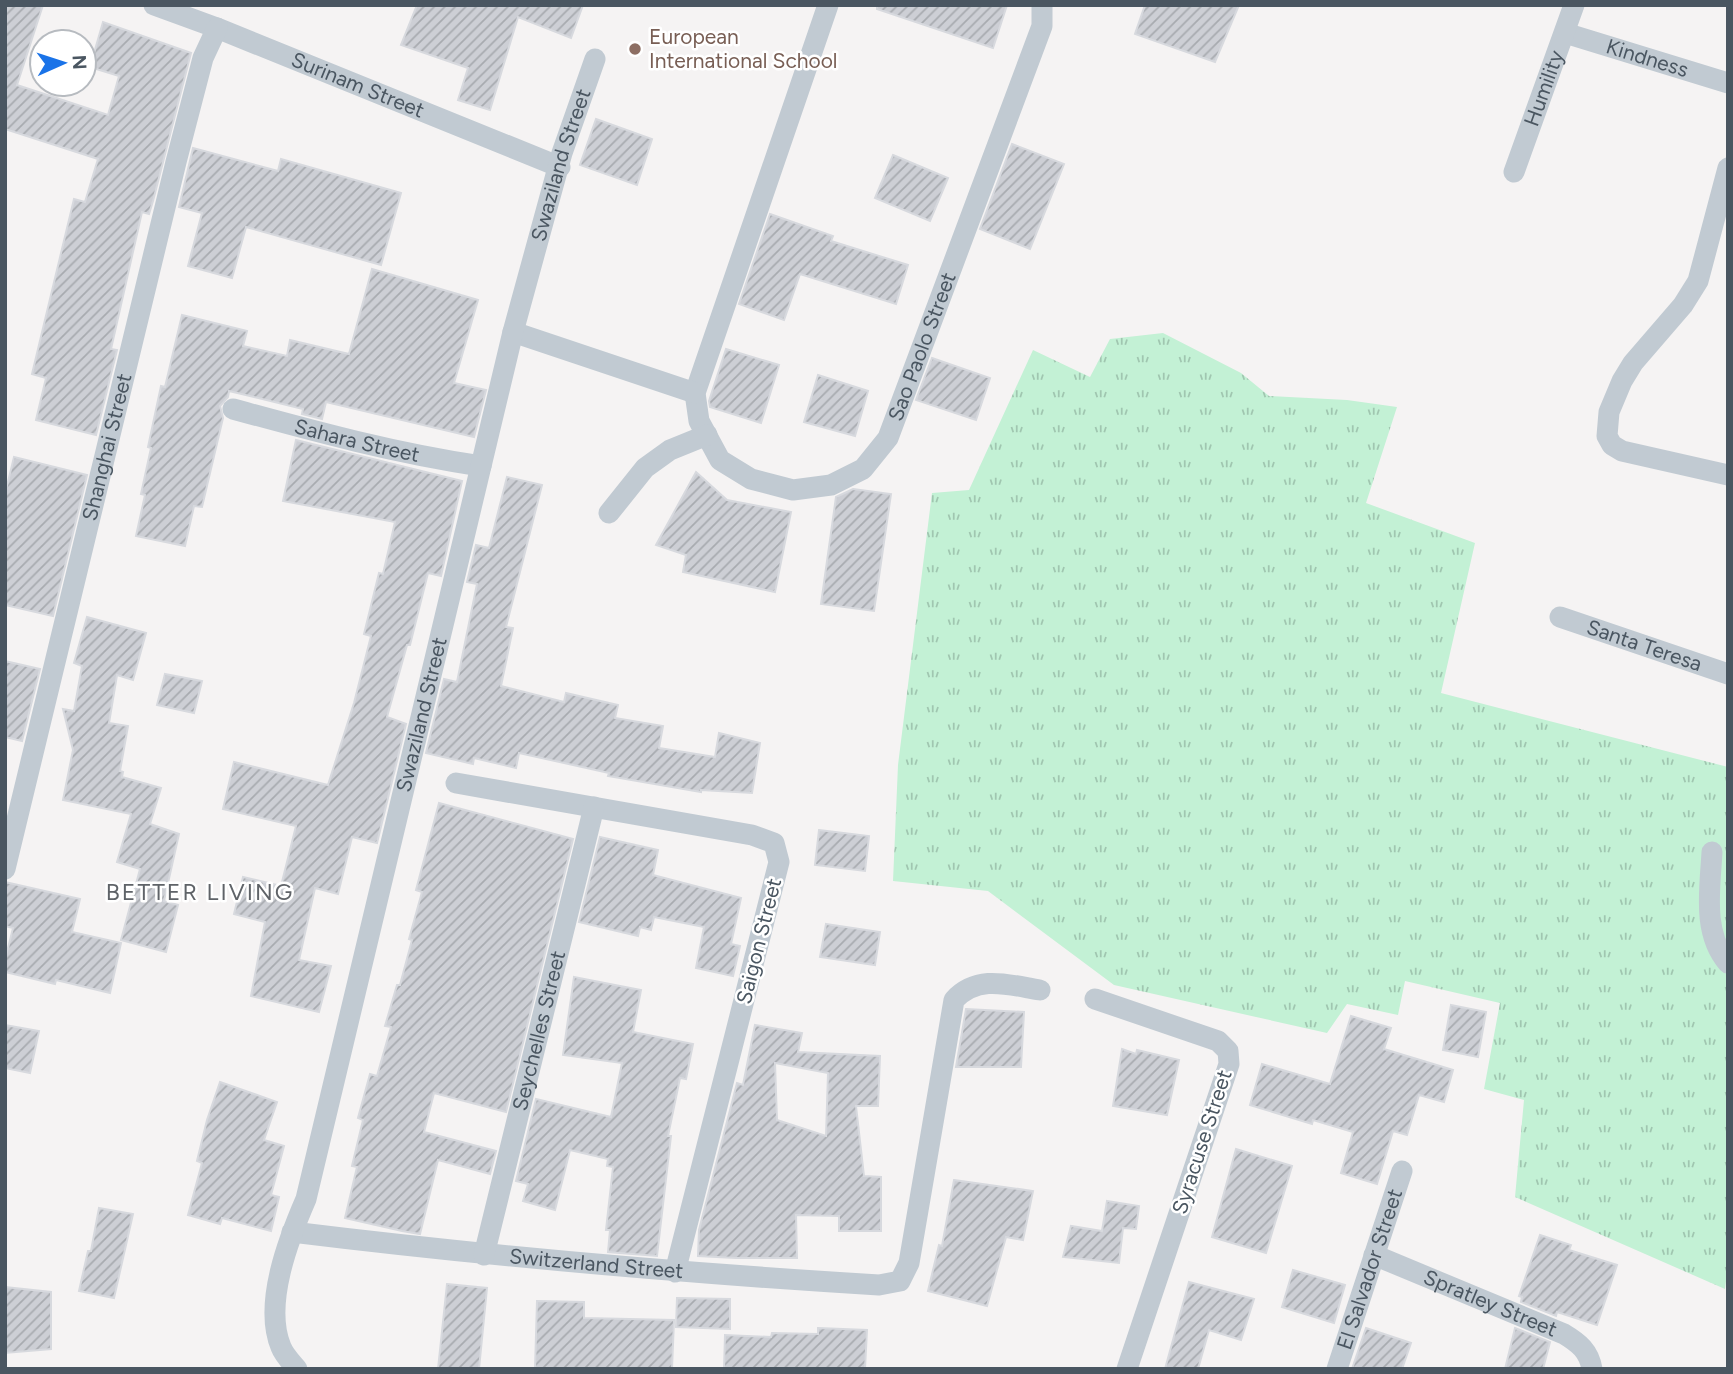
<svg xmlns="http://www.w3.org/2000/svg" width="1733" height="1374" font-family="Figtree,sans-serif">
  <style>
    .grass { fill: url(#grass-tufts) }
    .building { fill: url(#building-hatch); stroke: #d7d9de; stroke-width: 2; fill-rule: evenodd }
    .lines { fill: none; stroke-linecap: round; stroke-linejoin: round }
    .minor { stroke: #c1cad2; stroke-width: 21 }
    .education-dot { fill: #8d6e63; stroke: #fff; stroke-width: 2.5 }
    .labels { text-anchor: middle; stroke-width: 5; stroke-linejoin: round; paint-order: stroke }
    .education-label { font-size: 21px; fill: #785e54; stroke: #fff; text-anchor: start }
    .street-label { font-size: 21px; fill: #4a5661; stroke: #fff }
    .neighbourhood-label { font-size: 23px; letter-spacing: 2px; fill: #5f6368; stroke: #fff }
  </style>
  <defs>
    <pattern id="grass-tufts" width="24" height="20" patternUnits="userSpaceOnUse" patternTransform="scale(1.75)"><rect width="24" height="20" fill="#c3f1d5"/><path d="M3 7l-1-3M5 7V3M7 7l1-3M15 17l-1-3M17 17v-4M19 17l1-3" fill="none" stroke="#a0c6b0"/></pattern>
    <pattern id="building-hatch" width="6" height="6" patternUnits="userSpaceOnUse" patternTransform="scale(1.75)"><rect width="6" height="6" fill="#cdcfd5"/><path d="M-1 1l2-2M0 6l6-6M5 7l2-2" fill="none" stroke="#a8abb0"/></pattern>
  </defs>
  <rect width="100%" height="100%" fill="#f5f3f3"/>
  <!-- grass -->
  <path class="grass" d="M 1163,333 L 1241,373 L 1269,396 L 1347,400 L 1397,407 L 1366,503 L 1475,543 L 1441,693 L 1728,767 L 1728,1266 L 1725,1289 L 1515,1197 L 1524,1100 L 1484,1089 L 1500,1003 L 1405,981 L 1398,1015 L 1347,1004 L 1327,1033 L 1114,985 L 988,891 L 893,881 L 898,765 L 932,493 L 969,490 L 1033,350 L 1090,377 L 1110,339 Z"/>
  <!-- building -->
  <g class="building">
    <path d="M 5,5 L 43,5 L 17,85 L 108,115 L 119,76 L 90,67 L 103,22 L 191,53 L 153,201 L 149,214 L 142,212 L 111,349 L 117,350 L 96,435 L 36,420 L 46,378 L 32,374 L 74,199 L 85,202 L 98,159 L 5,129 Z"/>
    <path d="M 417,5 L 583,5 L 571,38 L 518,17 L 490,110 L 458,100 L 468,68 L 401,45 Z"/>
    <path d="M 877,5 L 1007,5 L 993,48 L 877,9 Z"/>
    <path d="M 1145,5 L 1239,5 L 1215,62 L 1135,34 Z"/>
    <path d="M 596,119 L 652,139 L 637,185 L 580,165 Z"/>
    <path d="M 1012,144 L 1064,164 L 1030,249 L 980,229 Z"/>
    <path d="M 193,148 L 278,171 L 281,159 L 401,193 L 381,265 L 246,227 L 232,278 L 188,266 L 202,213 L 179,207 Z"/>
    <path d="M 893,155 L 948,178 L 930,221 L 875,198 Z"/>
    <path d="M 770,214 L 833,236 L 831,241 L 908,265 L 896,304 L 800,274 L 784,320 L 739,304 Z"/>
    <path d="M 372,269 L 478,300 L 454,383 L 486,390 L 474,437 L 326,402 L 322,419 L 302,414 L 303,409 L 229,391 L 228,397 L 220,406 L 223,418 L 202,507 L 194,506 L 185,546 L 136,536 L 145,495 L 141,494 L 151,448 L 148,447 L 161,386 L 165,387 L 182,315 L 247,331 L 243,346 L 287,356 L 290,340 L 349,354 Z"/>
    <path d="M 726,349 L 779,365 L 761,423 L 710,407 L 709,401 Z"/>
    <path d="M 932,358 L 990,378 L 976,420 L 916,400 Z"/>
    <path d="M 818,375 L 868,391 L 855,436 L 804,422 Z"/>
    <path d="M 296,440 L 462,481 L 441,576 L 428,573 L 410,645 L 407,645 L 387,717 L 406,724 L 377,843 L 352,837 L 338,894 L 315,888 L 299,960 L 331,966 L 319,1012 L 251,996 L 265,922 L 234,914 L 243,877 L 281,886 L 296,826 L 223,809 L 234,762 L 328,785 L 354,703 L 371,636 L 364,634 L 379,573 L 383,574 L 395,522 L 283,501 Z"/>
    <path d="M 14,457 L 87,475 L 53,616 L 5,605 L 5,494 Z"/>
    <path d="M 696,472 L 727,500 L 791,512 L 775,592 L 683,572 L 686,555 L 656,545 Z"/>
    <path d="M 507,477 L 542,485 L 506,627 L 513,628 L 501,686 L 564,702 L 566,693 L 618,705 L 615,718 L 663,726 L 659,748 L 715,757 L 719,733 L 760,743 L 752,793 L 701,790 L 701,792 L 608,776 L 609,773 L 519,753 L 516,768 L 474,758 L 473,764 L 426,753 L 444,679 L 457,682 L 477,584 L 467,582 L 476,545 L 489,548 Z"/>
    <path d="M 853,489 L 891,494 L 874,611 L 821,604 L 836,497 Z"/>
    <path d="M 87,617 L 146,633 L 133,680 L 117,675 L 109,723 L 128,726 L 120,771 L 123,772 L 122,777 L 161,788 L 150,824 L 179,834 L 164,901 L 178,905 L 166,952 L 121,940 L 140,869 L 117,862 L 131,814 L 63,800 L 73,750 L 63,709 L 74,711 L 82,666 L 74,663 Z"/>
    <path d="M 5,661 L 40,669 L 22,741 L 5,737 Z"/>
    <path d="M 165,674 L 202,681 L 194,713 L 157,705 Z"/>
    <path d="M 439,803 L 573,839 L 506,1112 L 434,1093 L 424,1132 L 496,1151 L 490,1174 L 438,1160 L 420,1234 L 402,1231 L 345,1218 L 357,1167 L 352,1166 L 363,1120 L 358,1118 L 370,1074 L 377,1076 L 391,1027 L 385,1026 L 397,985 L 400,985 L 412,940 L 409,939 L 422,892 L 416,890 Z"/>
    <path d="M 819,830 L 869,836 L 865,871 L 815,865 Z"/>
    <path d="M 600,837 L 658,850 L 653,875 L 741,898 L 731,944 L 740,946 L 733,976 L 696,968 L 704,927 L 654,917 L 651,930 L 640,927 L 638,936 L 579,922 Z"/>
    <path d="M 5,882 L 80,899 L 72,932 L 121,943 L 110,993 L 56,980 L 55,984 L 5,972 L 5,960 L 13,928 L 5,926 Z"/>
    <path d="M 826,924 L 880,932 L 875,965 L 820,957 Z"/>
    <path d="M 574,977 L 641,990 L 633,1032 L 693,1044 L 686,1079 L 680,1078 L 668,1136 L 671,1136 L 657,1256 L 608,1252 L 610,1230 L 606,1230 L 613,1167 L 607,1166 L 608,1159 L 570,1150 L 555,1210 L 523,1201 L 528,1184 L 516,1181 L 536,1099 L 611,1117 L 622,1063 L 563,1055 Z"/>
    <path d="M 1451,1005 L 1486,1012 L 1478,1057 L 1443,1050 Z"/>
    <path d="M 966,1009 L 1024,1012 L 1021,1067 L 956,1067 Z"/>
    <path d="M 1351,1016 L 1391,1028 L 1384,1049 L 1453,1070 L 1444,1102 L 1419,1095 L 1407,1135 L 1393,1131 L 1377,1184 L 1341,1173 L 1353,1132 L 1313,1120 L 1312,1124 L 1250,1105 L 1262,1064 L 1330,1084 Z"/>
    <path d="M 5,1025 L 39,1031 L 30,1073 L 5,1068 Z"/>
    <path d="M 755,1025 L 802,1033 L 798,1052 L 880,1056 L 878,1106 L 856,1106 L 864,1176 L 881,1177 L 881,1231 L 839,1231 L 839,1216 L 796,1215 L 797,1258 L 736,1258 L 698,1256 L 699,1230 L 737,1083 L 743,1085 ZM 775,1063 L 828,1073 L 826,1136 L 777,1120 Z"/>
    <path d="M 1122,1049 L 1136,1054 L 1137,1050 L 1179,1060 L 1167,1115 L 1113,1106 Z"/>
    <path d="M 220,1082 L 277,1102 L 264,1140 L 284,1146 L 271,1195 L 279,1197 L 271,1231 L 222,1218 L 220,1224 L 188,1215 L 202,1163 L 197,1161 L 207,1120 Z"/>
    <path d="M 1236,1149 L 1292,1166 L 1266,1253 L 1212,1237 Z"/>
    <path d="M 954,1180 L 1033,1191 L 1023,1240 L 1006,1237 L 987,1306 L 928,1291 L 939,1245 L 942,1246 Z"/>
    <path d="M 1107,1201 L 1139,1206 L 1136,1229 L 1123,1228 L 1119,1263 L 1063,1257 L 1071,1226 L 1102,1231 Z"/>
    <path d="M 99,1208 L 133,1214 L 114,1298 L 79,1291 L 88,1251 L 91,1251 Z"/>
    <path d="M 1540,1235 L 1571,1245 L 1569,1250 L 1617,1265 L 1597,1325 L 1557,1312 L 1556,1316 L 1521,1302 L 1522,1297 L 1519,1296 Z"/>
    <path d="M 1293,1270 L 1345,1285 L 1334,1323 L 1282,1307 Z"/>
    <path d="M 1189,1282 L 1254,1299 L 1241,1340 L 1209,1330 L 1198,1369 L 1165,1369 Z"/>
    <path d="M 447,1284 L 487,1288 L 479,1369 L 438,1369 Z"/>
    <path d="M 5,1287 L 51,1292 L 51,1349 L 5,1353 Z"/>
    <path d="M 677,1298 L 730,1299 L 730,1329 L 676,1327 Z"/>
    <path d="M 537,1301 L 584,1302 L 584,1318 L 674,1320 L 672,1369 L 535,1369 Z"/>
    <path d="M 818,1328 L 867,1330 L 865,1369 L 724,1369 L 725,1335 L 771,1337 L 772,1333 L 818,1334 Z"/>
    <path d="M 1366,1328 L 1411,1343 L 1402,1369 L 1352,1369 Z"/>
    <path d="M 1515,1328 L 1550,1342 L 1543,1369 L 1505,1369 Z"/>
  </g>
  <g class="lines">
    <!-- minor -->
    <g class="minor">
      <path id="s1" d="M 154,5 L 217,28 L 560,167"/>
      <path id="s2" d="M 828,5 L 695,393 L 699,421 L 720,460 L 751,479 L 793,490 L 831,485 L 863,469 L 888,438 L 1042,26 L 1042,5"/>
      <path id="s3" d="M 1565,33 L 1728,83"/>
      <path d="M 1728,168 L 1698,281 L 1683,305 L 1633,363 L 1622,381 L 1609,412 L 1607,436 L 1612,445 L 1622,451 L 1728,475"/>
      <path id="s4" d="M 1514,172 L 1574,5"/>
      <path d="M 513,332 L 695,393"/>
      <path id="s5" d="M 233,409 C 317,432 394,453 481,466"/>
      <path d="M 609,513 L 645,468 L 670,450 L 707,435"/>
      <path id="s6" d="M 1560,617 L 1728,674"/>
      <path d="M 456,783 L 752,835 L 774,843 L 779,862 L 675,1272"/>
      <path d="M 1712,852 C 1710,889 1702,933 1728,963"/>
      <path id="s7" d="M 5,869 L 176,162 L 203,58 L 217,28"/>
      <path d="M 1095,999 L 1218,1041 L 1228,1051 L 1229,1064 L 1127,1369"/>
      <path id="s8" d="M 292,1232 C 487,1256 683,1273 879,1285 L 900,1281 L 909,1263 L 954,1000 C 978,974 1009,985 1040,990"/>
      <path id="s9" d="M 484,1255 L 594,807"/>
      <path id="s10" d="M 1374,1255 L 1564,1334 C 1579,1343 1589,1351 1592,1369"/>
      <path id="s11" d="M 297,1369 C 291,1362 284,1355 281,1347 C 263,1304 289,1238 306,1199 L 513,332 L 562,153 L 595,59"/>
      <path id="s12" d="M 1337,1369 L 1402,1171"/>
    </g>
  </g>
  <!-- markers -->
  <circle class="education-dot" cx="635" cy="49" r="7"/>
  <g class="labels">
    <!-- education labels -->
    <g class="education-label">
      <text x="649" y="44">European<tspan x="649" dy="24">International School</tspan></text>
    </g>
    <!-- street labels -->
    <g class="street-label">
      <text dy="7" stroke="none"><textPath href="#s3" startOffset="86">Kindness</textPath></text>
      <text dy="7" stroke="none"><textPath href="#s1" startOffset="219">Surinam Street</textPath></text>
      <text dy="7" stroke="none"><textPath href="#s4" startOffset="89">Humility</textPath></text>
      <text dy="7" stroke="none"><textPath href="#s11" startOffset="1246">Swaziland Street</textPath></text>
      <text dy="7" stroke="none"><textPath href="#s2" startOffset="774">Sao Paolo Street</textPath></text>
      <text dy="7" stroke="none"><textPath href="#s5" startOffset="128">Sahara Street</textPath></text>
      <text dy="7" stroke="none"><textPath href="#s7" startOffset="434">Shanghai Street</textPath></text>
      <text dy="7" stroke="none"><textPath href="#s6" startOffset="89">Santa Teresa</textPath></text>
      <text dy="7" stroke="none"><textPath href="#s11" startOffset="679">Swaziland Street</textPath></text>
      <text transform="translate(759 941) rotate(-76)" y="7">Saigon Street</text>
      <text dy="7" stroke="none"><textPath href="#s9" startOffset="231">Seychelles Street</textPath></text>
      <text transform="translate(1202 1142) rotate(-72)" y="7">Syracuse Street</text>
      <text dy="7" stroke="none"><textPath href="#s8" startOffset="306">Switzerland Street</textPath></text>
      <text dy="7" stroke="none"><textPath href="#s12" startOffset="105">El Salvador Street</textPath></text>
      <text dy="7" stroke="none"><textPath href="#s10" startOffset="126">Spratley Street</textPath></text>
    </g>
    <!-- neighbourhood labels -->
    <g class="neighbourhood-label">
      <text x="200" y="900">BETTER LIVING</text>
    </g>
  </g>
  <!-- border -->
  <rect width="1733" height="1374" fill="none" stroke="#4a5661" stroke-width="14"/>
  <!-- north arrow -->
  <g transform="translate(63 63) rotate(87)"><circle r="33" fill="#ffffff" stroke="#b7bbc0" stroke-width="2"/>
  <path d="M0-5L12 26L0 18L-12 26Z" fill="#1a73e8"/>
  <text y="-10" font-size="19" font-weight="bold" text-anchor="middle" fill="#4a5661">N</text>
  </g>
</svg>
